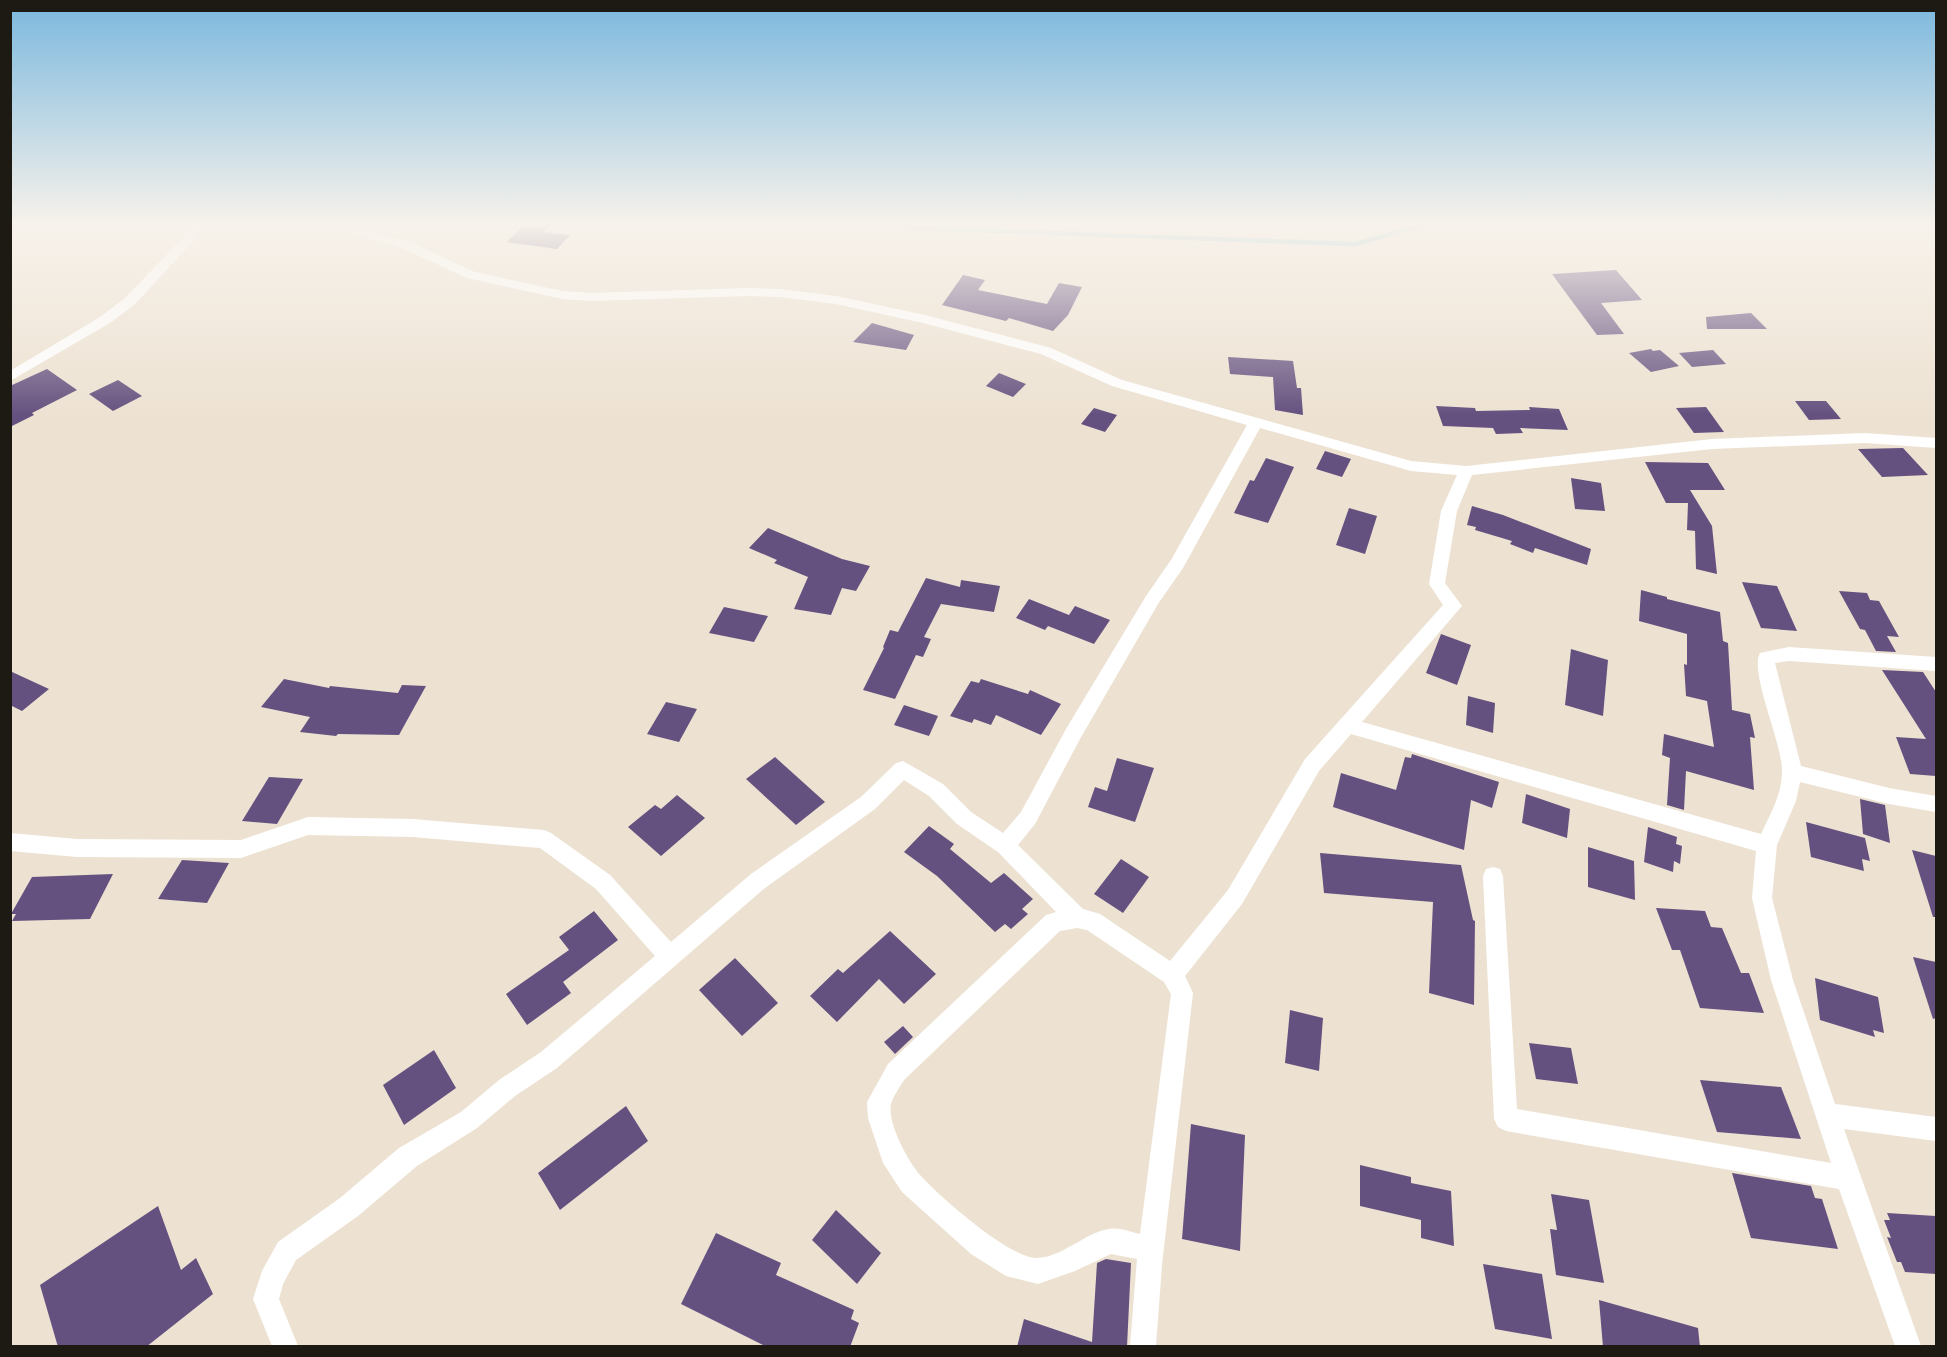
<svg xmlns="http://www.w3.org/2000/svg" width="1947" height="1357" font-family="'Asap Condensed',sans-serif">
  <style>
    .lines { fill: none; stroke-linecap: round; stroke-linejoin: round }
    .stream { stroke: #78bed0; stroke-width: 4.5 }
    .building { fill: #65517f }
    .minor { fill: #fff; fill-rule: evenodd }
  </style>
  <rect width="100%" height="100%" fill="#ede2d2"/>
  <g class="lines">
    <!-- stream -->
    <path class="stream" d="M 906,225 L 913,228 L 1355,244 L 1423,225"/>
  </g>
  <!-- building -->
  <g class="building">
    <path d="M 524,225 L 550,225 L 544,232 L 570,235 L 557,249 L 507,242 Z"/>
    <path d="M 1616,270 L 1642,300 L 1601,303 L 1624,334 L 1597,335 L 1552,274 Z"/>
    <path d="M 963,275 L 985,280 L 978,290 L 1047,304 L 1059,283 L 1082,287 L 1068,315 L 1053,331 L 1009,318 L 1006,321 L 942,305 Z"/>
    <path d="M 1751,313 L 1767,329 L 1707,329 L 1706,317 Z"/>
    <path d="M 872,323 L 914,335 L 906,350 L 853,342 Z"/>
    <path d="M 1651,349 L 1653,351 L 1660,350 L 1679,366 L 1651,372 L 1629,353 Z"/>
    <path d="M 1713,350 L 1726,364 L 1692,367 L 1679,353 Z"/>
    <path d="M 1228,357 L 1293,361 L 1297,388 L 1301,388 L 1303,415 L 1275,410 L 1273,377 L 1230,374 Z"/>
    <path d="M 47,369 L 77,390 L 32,413 L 34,415 L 10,427 L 10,386 Z"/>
    <path d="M 999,373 L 1026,384 L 1013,397 L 986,386 Z"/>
    <path d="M 118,380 L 142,396 L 113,411 L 89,394 Z"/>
    <path d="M 1795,401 L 1826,401 L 1841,419 L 1809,420 Z"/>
    <path d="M 1436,406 L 1475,408 L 1476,411 L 1530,410 L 1529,407 L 1559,409 L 1568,430 L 1520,428 L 1523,433 L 1496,434 L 1493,428 L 1443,426 Z"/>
    <path d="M 1706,407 L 1724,432 L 1694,433 L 1676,408 Z"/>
    <path d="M 1094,408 L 1117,415 L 1105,432 L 1081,424 Z"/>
    <path d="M 1903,448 L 1928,475 L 1882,477 L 1858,449 Z"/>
    <path d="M 1325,451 L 1351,459 L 1342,477 L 1316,469 Z"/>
    <path d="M 1266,458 L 1294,467 L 1268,523 L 1234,513 L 1250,480 L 1254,481 Z"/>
    <path d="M 1645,462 L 1708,463 L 1725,490 L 1690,490 L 1712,526 L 1717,574 L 1696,569 L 1695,531 L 1687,530 L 1688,503 L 1666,503 Z"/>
    <path d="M 1571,478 L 1601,483 L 1605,511 L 1575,509 Z"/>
    <path d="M 1472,506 L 1503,515 L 1591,549 L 1587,565 L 1535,548 L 1533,553 L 1510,544 L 1512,541 L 1475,530 L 1476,527 L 1467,525 Z"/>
    <path d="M 1349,508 L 1377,516 L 1365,554 L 1336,545 Z"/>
    <path d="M 768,528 L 842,559 L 870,566 L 856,591 L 842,588 L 831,615 L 794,609 L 808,577 L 774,563 L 777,560 L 749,548 Z"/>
    <path d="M 926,578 L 960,587 L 961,580 L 1000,586 L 994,612 L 941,604 L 924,637 L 931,639 L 923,657 L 916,655 L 895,699 L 863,690 L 884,648 L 883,647 L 890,630 L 898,632 Z"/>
    <path d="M 1742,582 L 1777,586 L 1797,631 L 1761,628 Z"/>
    <path d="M 1641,590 L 1667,597 L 1667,599 L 1720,612 L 1723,641 L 1728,643 L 1732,710 L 1750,714 L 1755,738 L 1750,737 L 1754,790 L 1686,771 L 1684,810 L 1667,805 L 1670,758 L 1662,755 L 1664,734 L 1714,747 L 1707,701 L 1686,696 L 1684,664 L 1687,665 L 1687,634 L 1639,621 Z"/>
    <path d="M 1839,591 L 1867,593 L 1870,600 L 1879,601 L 1899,637 L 1887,636 L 1896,652 L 1876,651 L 1865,630 L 1860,629 Z"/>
    <path d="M 1029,599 L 1069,615 L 1075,606 L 1110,620 L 1094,644 L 1048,626 L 1045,630 L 1016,618 Z"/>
    <path d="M 724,607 L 768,616 L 754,642 L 709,633 Z"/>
    <path d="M 1441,634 L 1471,645 L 1457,685 L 1426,673 Z"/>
    <path d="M 1571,649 L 1608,660 L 1603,716 L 1565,705 Z"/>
    <path d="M 1882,670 L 1923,672 L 1936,692 L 1936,776 L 1910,774 L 1896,737 L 1926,739 Z"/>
    <path d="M 10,671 L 49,689 L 22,711 L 10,705 Z"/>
    <path d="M 284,679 L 329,688 L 330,686 L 398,693 L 402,685 L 426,686 L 399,735 L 338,734 L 336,736 L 300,732 L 310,717 L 261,707 Z"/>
    <path d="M 981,679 L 1028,694 L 1030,690 L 1061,704 L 1041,735 L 996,715 L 991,725 L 974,719 L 972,723 L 950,716 L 971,681 L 979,683 Z"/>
    <path d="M 1468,696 L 1495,703 L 1493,733 L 1466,725 Z"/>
    <path d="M 666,702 L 697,709 L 679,742 L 647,734 Z"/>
    <path d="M 904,705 L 938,716 L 929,736 L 894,725 Z"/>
    <path d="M 1412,754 L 1499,782 L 1492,808 L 1471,800 L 1464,850 L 1333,807 L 1341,773 L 1396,790 L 1405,757 L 1411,758 Z"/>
    <path d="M 775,757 L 825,802 L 796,825 L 746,779 Z"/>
    <path d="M 1117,758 L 1154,768 L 1135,822 L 1088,807 L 1095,787 L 1107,791 Z"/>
    <path d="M 269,777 L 303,779 L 277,824 L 242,821 Z"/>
    <path d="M 1526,794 L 1570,809 L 1567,838 L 1522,823 Z"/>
    <path d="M 677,795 L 705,818 L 661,856 L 628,827 L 655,805 L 661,809 Z"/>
    <path d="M 1860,799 L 1885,805 L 1890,843 L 1863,834 Z"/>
    <path d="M 1806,822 L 1865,838 L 1870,861 L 1862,859 L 1864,871 L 1811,857 Z"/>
    <path d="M 929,826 L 954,844 L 950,849 L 991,883 L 1004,873 L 1033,899 L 1022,909 L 1028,914 L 1011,929 L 1005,924 L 995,932 L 937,876 L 904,852 Z"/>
    <path d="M 1648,827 L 1677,837 L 1676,844 L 1682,846 L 1680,864 L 1674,861 L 1673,872 L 1644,862 Z"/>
    <path d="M 1588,847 L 1634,861 L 1635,900 L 1588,887 Z"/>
    <path d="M 1912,850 L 1936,856 L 1936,917 L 1933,917 Z"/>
    <path d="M 1320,853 L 1461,865 L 1473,920 L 1475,921 L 1474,1005 L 1429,993 L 1433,902 L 1324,893 Z"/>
    <path d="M 1121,859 L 1149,877 L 1123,913 L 1094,894 Z"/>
    <path d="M 182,860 L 229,863 L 207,903 L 158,899 Z"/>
    <path d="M 113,874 L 90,919 L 12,921 L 16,914 L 11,914 L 32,877 Z"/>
    <path d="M 1656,908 L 1705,911 L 1711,927 L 1722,928 L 1741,973 L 1749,973 L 1764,1013 L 1700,1008 L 1680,950 L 1672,950 Z"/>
    <path d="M 594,911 L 618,940 L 563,982 L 571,993 L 527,1025 L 506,994 L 569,950 L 559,937 Z"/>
    <path d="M 890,931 L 936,974 L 904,1004 L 879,979 L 837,1022 L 810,996 L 838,969 L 843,973 Z"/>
    <path d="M 1913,957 L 1936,962 L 1936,1018 L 1933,1019 Z"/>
    <path d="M 735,958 L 778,1003 L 742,1036 L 699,990 Z"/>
    <path d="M 1815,978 L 1878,997 L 1884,1033 L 1873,1030 L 1875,1037 L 1820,1020 Z"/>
    <path d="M 1290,1010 L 1323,1018 L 1319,1071 L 1285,1063 Z"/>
    <path d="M 903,1026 L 913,1037 L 895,1054 L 884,1042 Z"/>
    <path d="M 1529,1043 L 1571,1048 L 1578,1084 L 1536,1079 Z"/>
    <path d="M 434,1050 L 456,1088 L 404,1125 L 383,1085 Z"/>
    <path d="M 1700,1080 L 1781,1087 L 1801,1139 L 1717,1132 Z"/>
    <path d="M 626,1106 L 648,1141 L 560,1210 L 538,1173 Z"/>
    <path d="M 1191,1124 L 1245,1135 L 1240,1251 L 1182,1239 Z"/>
    <path d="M 1360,1165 L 1411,1177 L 1411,1183 L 1451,1191 L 1454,1246 L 1421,1238 L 1421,1220 L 1360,1206 Z"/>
    <path d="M 1732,1173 L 1811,1186 L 1815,1198 L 1822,1199 L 1838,1249 L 1751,1238 Z"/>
    <path d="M 1551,1194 L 1589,1200 L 1604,1283 L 1556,1275 L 1550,1229 L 1557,1230 Z"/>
    <path d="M 158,1206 L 181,1270 L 196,1258 L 213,1294 L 146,1347 L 58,1347 L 40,1285 Z"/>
    <path d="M 836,1210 L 881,1253 L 857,1284 L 812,1240 Z"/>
    <path d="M 1887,1213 L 1936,1216 L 1936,1274 L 1905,1272 L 1901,1262 L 1897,1262 L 1887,1237 L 1891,1238 L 1884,1220 L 1890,1220 Z"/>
    <path d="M 716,1233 L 781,1263 L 776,1275 L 854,1310 L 851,1319 L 859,1323 L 850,1347 L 767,1347 L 681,1304 Z"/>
    <path d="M 1106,1259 L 1131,1263 L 1127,1347 L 1017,1347 L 1024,1319 L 1092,1342 L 1097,1263 Z"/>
    <path d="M 1483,1264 L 1542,1274 L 1552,1339 L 1495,1329 Z"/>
    <path d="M 1599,1300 L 1698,1328 L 1700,1347 L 1603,1347 Z"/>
  </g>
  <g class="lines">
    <!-- minor -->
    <g class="minor">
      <path d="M 195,225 L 208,225 L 135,304 L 110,323 L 10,381 L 10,371 L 100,317 L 125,298 Z"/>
      <path d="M 327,225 L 347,225 L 410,242 L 475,272 L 563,291 L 590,293 L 748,288 L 780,289 L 836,296 L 925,315 L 1051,348 L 1122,380 L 1411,461 L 1466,466 L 1712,439 L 1865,433 L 1936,438 L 1936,448 L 1865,443 L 1712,449 L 1472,475 L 1457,511 L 1445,583 L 1462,606 L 1362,722 L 1761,834 C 1770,815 1782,794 1782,772 C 1783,744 1749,673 1760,653 L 1789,647 L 1936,657 L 1936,671 L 1789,661 L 1775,663 L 1801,766 L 1889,788 L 1936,796 L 1936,812 L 1889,804 L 1800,782 L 1796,801 L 1777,845 L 1772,898 L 1793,980 L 1835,1104 L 1936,1117 L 1936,1141 L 1844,1129 L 1921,1346 L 1895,1346 L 1839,1189 L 1506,1131 L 1498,1127 L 1494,1119 L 1483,876 L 1486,869 L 1493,867 L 1500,869 L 1503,876 L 1517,1109 L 1831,1163 L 1771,980 L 1752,898 L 1756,851 L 1351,734 L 1319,771 L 1242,904 L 1185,976 L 1193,993 L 1162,1265 L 1156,1346 L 1130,1346 L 1137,1259 L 1111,1254 L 1075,1271 L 1038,1284 L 1006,1276 L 971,1254 L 902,1192 L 883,1163 L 868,1118 L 867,1102 L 888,1064 L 1046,915 L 1056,912 L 998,852 L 957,824 L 929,796 L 904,780 L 875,809 L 765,888 L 557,1068 L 515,1096 L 477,1128 L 417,1166 L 358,1216 L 296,1260 L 283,1284 L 279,1299 L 298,1346 L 272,1346 L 253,1299 L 262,1271 L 278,1242 L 340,1198 L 399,1148 L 461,1112 L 499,1080 L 541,1052 L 655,956 L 596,889 L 540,848 L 413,837 L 308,835 L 241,858 L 77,857 L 10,851 L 10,833 L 77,839 L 241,840 L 308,817 L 413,819 L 544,830 L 551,833 L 610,875 L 671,942 L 751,874 L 861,797 L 896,763 L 903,761 L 943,784 L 971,812 L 1003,833 L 1021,812 L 1066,729 L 1146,596 L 1171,560 L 1247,425 L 1112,386 L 1041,354 L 923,323 L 836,304 L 780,297 L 748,296 L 590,301 L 563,299 L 467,278 L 402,248 ZM 1260,428 L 1411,471 L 1457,475 L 1441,511 L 1429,584 L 1443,605 L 1305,759 L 1228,890 L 1170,961 L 1100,914 L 1083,909 L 1018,845 L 1035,824 L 1080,739 L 1158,604 L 1183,568 ZM 1077,928 L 1087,930 L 1164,982 L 1171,994 L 1140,1234 C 1131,1232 1118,1227 1109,1229 C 1084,1233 1063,1257 1037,1258 C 1010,1259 939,1196 920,1175 C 908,1161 887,1123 891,1104 C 893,1096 900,1087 904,1080 L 1060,931 Z"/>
    </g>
  </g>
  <!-- sky -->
  <linearGradient id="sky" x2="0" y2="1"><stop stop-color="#7bb8de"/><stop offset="0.54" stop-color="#f7f2eb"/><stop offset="1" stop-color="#f7f2eb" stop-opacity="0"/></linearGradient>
  <rect width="1947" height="415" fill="url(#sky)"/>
  <!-- border -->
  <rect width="1947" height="1357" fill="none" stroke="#1d1913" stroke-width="24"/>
</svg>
